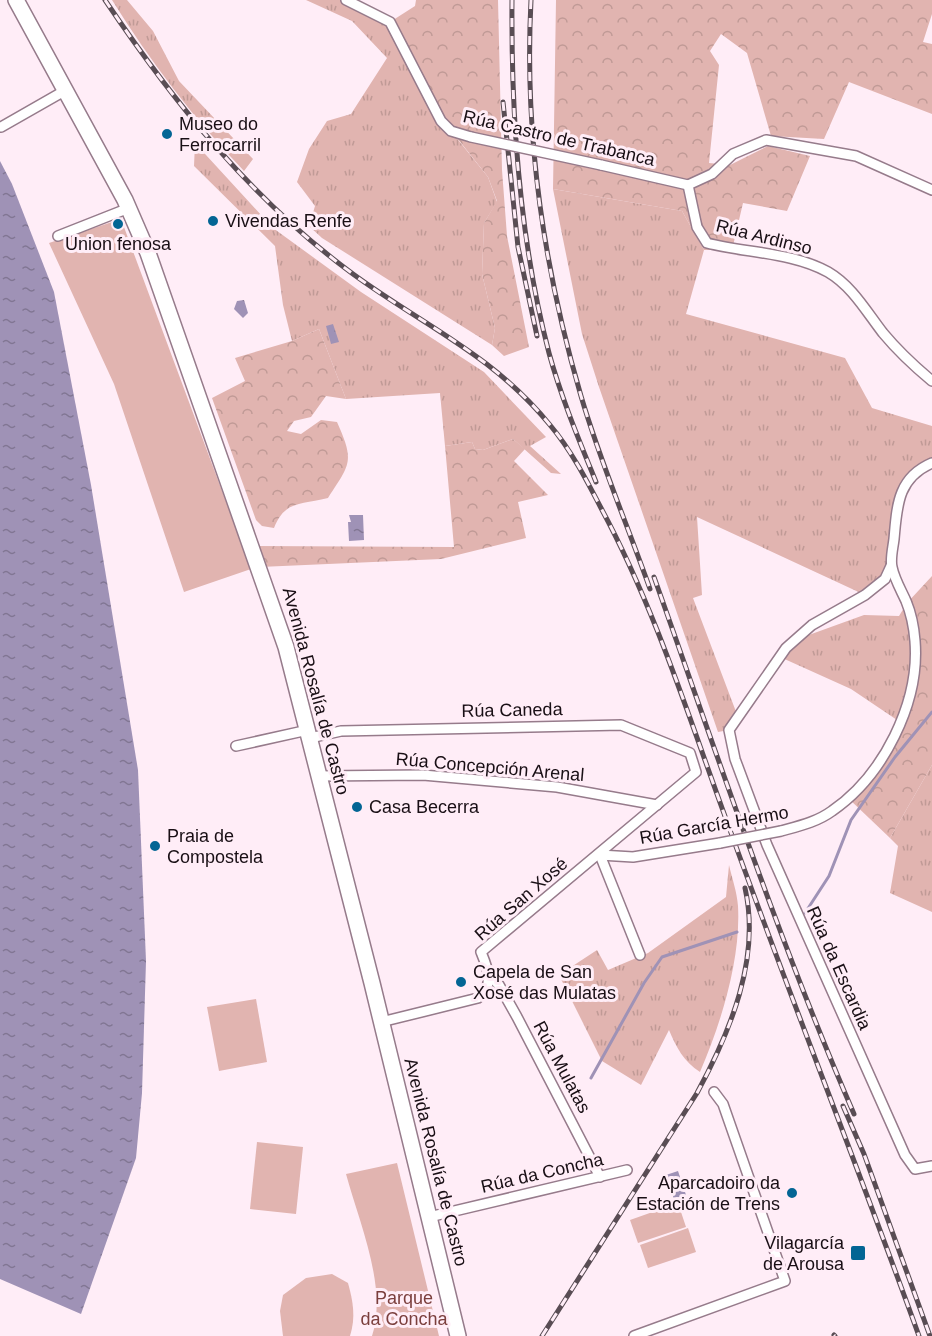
<svg xmlns="http://www.w3.org/2000/svg" width="932" height="1336" font-family="Helvetica,sans-serif">
  <style>
    .grass { fill: url(#grass-tufts) }
    .forest { fill: url(#forest-crowns) }
    .park { fill: #e1b4b0 }
    .water { fill: url(#water-ripples) }
    .lines { fill: none; stroke-linecap: round; stroke-linejoin: round }
    .stream { stroke: #9f92b6; stroke-width: 3 }
    .minor-casing { stroke: #967b8b; stroke-width: 12 }
    .primary-casing { stroke: #967b8b; stroke-width: 18 }
    .minor { stroke: #fff; stroke-width: 9 }
    .primary { stroke: #fff; stroke-width: 15 }
    .rail-casing { stroke: #594d54; stroke-width: 5 }
    .rail { stroke: #ffedf7; stroke-width: 3; stroke-dasharray: 9; stroke-linecap: butt }
    .minor-bridge-casing { stroke: #967b8b; stroke-width: 12; stroke-linecap: butt }
    .minor-bridge { stroke: #fff; stroke-width: 9 }
    .poi-dot { fill: #036594; stroke: #ffedf7; stroke-width: 2 }
    .labels { text-anchor: middle; stroke-width: 6; stroke-linejoin: round; paint-order: stroke }
    .poi-label { font-size: 18px; fill: #190f15; stroke: #ffedf7; text-anchor: start }
    .street-label { font-size: 18px; fill: #190f15; stroke: #ffedf7 }
    .park-label { font-size: 18px; fill: #7b3f3d; stroke: #ffedf7 }
  </style>
  <defs>
    <pattern id="grass-tufts" width="24" height="20" patternUnits="userSpaceOnUse" patternTransform="scale(1.5)"><rect width="24" height="20" fill="#e1b4b0"/><path d="M3 7l-1-3M5 7V3M7 7l1-3M15 17l-1-3M17 17v-4M19 17l1-3" fill="none" stroke="#c09a96"/></pattern>
    <pattern id="forest-crowns" width="20" height="18" patternUnits="userSpaceOnUse" patternTransform="scale(1.5)"><rect width="20" height="18" fill="#e1b4b0"/><path d="M2 6a3 3 0 1 1 6 0M12 15a3 3 0 1 1 6 0" fill="none" stroke="#c09a96"/></pattern>
    <pattern id="water-ripples" width="26" height="14" patternUnits="userSpaceOnUse" patternTransform="scale(1.5)"><rect width="26" height="14" fill="#9f92b6"/><path d="M2 4q2-2 4 0t4 0M15 11q2-2 4 0t4 0" fill="none" stroke="#817693"/></pattern>
  </defs>
  <rect width="100%" height="100%" fill="#ffedf7"/>
  <!-- grass -->
  <g class="grass">
    <path d="M 112,0 L 127,0 L 153,31 L 179,81 L 253,159 L 244,171 C 194,119 150,61 112,0 Z"/>
    <path d="M 306,0 L 346,0 L 390,22 L 451,131 L 488,177 L 497,202 L 484,223 L 482,274 L 495,328 L 492,345 L 322,238 L 309,226 L 315,206 L 297,182 L 309,149 L 327,121 L 351,114 L 387,58 L 352,21 Z"/>
    <path d="M 195,143 L 273,228 L 361,292 L 484,372 L 546,437 L 530,446 L 561,474 L 551,473 L 513,439 L 483,450 L 475,449 L 472,442 L 445,446 L 440,393 L 346,399 L 319,329 L 292,341 L 283,305 L 275,246 L 194,166 Z"/>
    <path d="M 553,189 L 682,211 L 704,250 L 686,314 L 845,358 L 872,408 L 932,426 L 932,460 L 898,499 L 891,566 L 865,595 L 697,517 L 702,595 L 693,598 L 738,717 L 729,730 L 718,732 L 599,387 L 582,334 Z"/>
    <path d="M 907,603 L 914,672 L 900,722 L 851,689 L 780,657 L 795,640 L 864,615 L 899,616 Z"/>
    <path d="M 932,765 L 932,912 L 890,893 L 898,846 L 890,838 Z"/>
    <path d="M 729,865 C 732,878 737,892 738,906 C 741,960 721,1023 700,1072 C 684,1062 676,1047 669,1030 L 641,1085 L 602,1061 L 559,975 L 597,950 L 608,970 L 648,953 L 726,897 Z"/>
  </g>
  <!-- forest -->
  <g class="forest">
    <path d="M 416,0 L 498,0 L 502,170 L 507,236 L 529,347 L 504,356 L 492,345 L 495,328 L 482,274 L 484,223 L 497,201 L 488,177 L 431,105 L 390,22 L 415,6 Z"/>
    <path d="M 556,0 L 932,0 L 932,14 L 923,42 L 932,44 L 932,114 L 849,82 L 824,139 L 771,136 L 747,53 L 721,34 L 710,51 L 719,65 L 709,163 L 730,165 L 768,146 L 810,156 L 787,211 L 743,203 L 732,250 L 704,250 L 682,211 L 553,189 Z"/>
    <path d="M 319,329 L 346,399 L 326,396 L 311,417 L 294,421 L 287,431 L 301,434 L 321,420 L 337,422 C 355,462 350,464 328,498 C 301,505 285,500 274,528 L 262,526 L 256,520 L 212,398 L 245,381 L 235,358 L 292,341 Z"/>
    <path d="M 513,439 L 525,449 L 514,461 L 548,495 L 518,502 L 526,538 L 441,559 L 260,567 L 253,546 L 454,547 L 445,446 L 472,442 L 475,449 L 483,450 Z"/>
    <path d="M 932,576 L 932,765 L 890,838 L 848,798 L 896,732 L 914,671 L 907,603 Z"/>
  </g>
  <!-- park -->
  <g class="park">
    <path d="M 121,219 L 251,569 L 184,592 L 114,384 L 49,243 Z"/>
    <path d="M 256,999 L 267,1062 L 219,1071 L 207,1007 Z"/>
    <path d="M 257,1142 L 303,1147 L 296,1214 L 250,1209 Z"/>
    <path d="M 397,1163 L 439,1336 L 372,1336 C 388,1288 359,1222 346,1174 Z"/>
    <path d="M 678,1203 L 686,1227 L 638,1243 L 630,1220 Z"/>
    <path d="M 688,1228 L 696,1252 L 648,1268 L 640,1245 Z"/>
    <path d="M 332,1274 L 348,1283 C 353,1301 356,1317 350,1336 L 283,1336 L 280,1311 L 283,1295 L 306,1278 Z"/>
  </g>
  <!-- water -->
  <g class="water">
    <path d="M 0,161 L 12,184 L 54,292 L 91,485 L 138,770 L 146,961 L 142,1093 L 136,1158 L 81,1314 L 0,1279 Z"/>
    <path d="M 244,300 L 248,313 L 243,318 L 234,309 L 237,301 Z"/>
    <path d="M 333,324 L 339,342 L 331,344 L 326,326 Z"/>
    <path d="M 349,515 L 363,515 L 364,540 L 349,541 L 348,522 L 351,522 Z"/>
    <path d="M 678,1171 L 686,1195 L 674,1199 L 666,1175 Z"/>
  </g>
  <g class="lines">
    <!-- stream -->
    <g class="stream">
      <path d="M 805,913 L 829,876 L 851,820 L 895,757 L 932,712"/>
      <path d="M 591,1078 L 644,983 L 662,957 L 737,932"/>
    </g>
    <defs>
      <g id="minor">
        <path d="M 346,0 L 390,22 L 441,121 L 451,131 L 471,137"/>
        <path d="M 1,127 L 66,90"/>
        <path d="M 601,165 L 688,185"/>
        <path d="M 688,185 L 697,227 L 707,243 C 745,253 792,252 828,272 C 852,286 866,311 883,333 C 898,351 914,366 932,381"/>
        <path d="M 688,185 L 712,174 L 733,154 L 766,140 L 856,156 L 932,190"/>
        <path d="M 58,236 L 129,208"/>
        <path d="M 891,566 L 885,579 L 865,595 L 812,625 L 786,648 L 729,730 L 735,759 L 767,845 L 905,1155 L 915,1169 L 932,1166"/>
        <path d="M 310,738 L 341,731 L 621,725 L 690,753 L 696,772 L 481,952 C 488,969 495,985 478,998 L 381,1022"/>
        <path d="M 236,746 L 308,730"/>
        <path d="M 319,776 L 423,775 L 557,787 L 657,805"/>
        <path d="M 781,831 C 799,826 817,822 832,811 C 883,776 920,703 915,641 C 914,628 911,613 906,601 C 901,590 894,578 892,567 C 890,559 893,548 894,539 C 897,507 897,478 932,463"/>
        <path d="M 600,855 L 633,857 L 720,843"/>
        <path d="M 600,855 L 640,955"/>
        <path d="M 490,976 L 499,985 L 517,1017 L 600,1177"/>
        <path d="M 429,1217 L 627,1170"/>
        <path d="M 634,1336 L 785,1281 L 723,1104 L 714,1092"/>
      </g>
      <path id="primary" d="M 16,0 L 125,200 L 148,253 L 286,647 L 372,983 L 458,1336"/>
    </defs>
    <!-- minor casing -->
    <use href="#minor" class="minor-casing"/>
    <!-- primary casing -->
    <use href="#primary" class="primary-casing"/>
    <!-- minor -->
    <use href="#minor" class="minor"/>
    <!-- primary -->
    <use href="#primary" class="primary"/>
    <defs>
      <g id="rail">
        <path d="M 105,0 C 175,104 251,199 353,274 C 424,326 492,354 550,425 C 571,450 586,479 601,508 C 656,610 690,721 730,830 C 791,999 858,1167 919,1336"/>
        <path d="M 512,0 C 511,118 519,238 549,353 C 561,397 579,440 596,482"/>
        <path d="M 531,0 C 524,136 543,266 581,396 C 600,461 627,524 650,589"/>
        <path d="M 503,102 L 518,247 L 537,336"/>
        <path d="M 654,577 C 718,757 778,939 854,1114"/>
        <path d="M 843,1106 L 864,1154 L 930,1336"/>
        <path d="M 834,1335 L 835,1336"/>
        <path d="M 542,1336 L 697,1093 C 730,1032 761,959 745,888"/>
      </g>
    </defs>
    <!-- rail casing -->
    <use href="#rail" class="rail-casing"/>
    <!-- rail -->
    <use href="#rail" class="rail"/>
    <defs>
      <g id="minor-bridge">
        <path d="M 471,137 L 601,165"/>
        <path d="M 720,843 L 781,831"/>
      </g>
    </defs>
    <!-- minor-bridge casing -->
    <use href="#minor-bridge" class="minor-bridge-casing"/>
    <!-- minor-bridge -->
    <use href="#minor-bridge" class="minor-bridge"/>
  </g>
  <!-- markers -->
  <g class="poi-dot">
    <circle cx="167" cy="134" r="6"/>
    <circle cx="213" cy="221" r="6"/>
    <circle cx="118" cy="224" r="6"/>
    <circle cx="357" cy="807" r="6"/>
    <circle cx="155" cy="846" r="6"/>
    <circle cx="461" cy="982" r="6"/>
    <circle cx="792" cy="1193" r="6"/>
    <rect x="850" y="1245" width="16" height="16" rx="3"/>
  </g>
  <g class="labels">
    <!-- poi labels -->
    <g class="poi-label">
      <text x="179" y="130">Museo do<tspan x="179" dy="21">Ferrocarril</tspan></text>
      <text x="225" y="227">Vivendas Renfe</text>
      <text x="118" y="250" text-anchor="middle">Union fenosa</text>
      <text x="369" y="813">Casa Becerra</text>
      <text x="167" y="842">Praia de<tspan x="167" dy="21">Compostela</tspan></text>
      <text x="473" y="978">Capela de San<tspan x="473" dy="21">Xosé das Mulatas</tspan></text>
      <text x="780" y="1189" text-anchor="end">Aparcadoiro da<tspan x="780" dy="21">Estación de Trens</tspan></text>
      <text x="844" y="1249" text-anchor="end">Vilagarcía<tspan x="844" dy="21">de Arousa</tspan></text>
    </g>
    <!-- street labels -->
    <g class="street-label">
      <text transform="translate(559 138) rotate(13)" y="6">Rúa Castro de Trabanca</text>
      <text transform="translate(764 237) rotate(14)" y="6">Rúa Ardinso</text>
      <text transform="translate(316 691) rotate(75)" y="6">Avenida Rosalía de Castro</text>
      <text transform="translate(512 710) rotate(-1)" y="6">Rúa Caneda</text>
      <text transform="translate(490 767) rotate(5)" y="6">Rúa Concepción Arenal</text>
      <text transform="translate(714 825) rotate(-10)" y="6">Rúa García Hermo</text>
      <text transform="translate(521 899) rotate(-41)" y="6">Rúa San Xosé</text>
      <text transform="translate(839 968) rotate(66)" y="6">Rúa da Escardia</text>
      <text transform="translate(562 1067) rotate(62)" y="6">Rúa Mulatas</text>
      <text transform="translate(436 1162) rotate(76)" y="6">Avenida Rosalía de Castro</text>
      <text transform="translate(542 1173) rotate(-13)" y="6">Rúa da Concha</text>
    </g>
    <!-- park labels -->
    <g class="park-label">
      <text x="404" y="1304">Parque<tspan x="404" dy="21">da Concha</tspan></text>
    </g>
  </g>
</svg>
